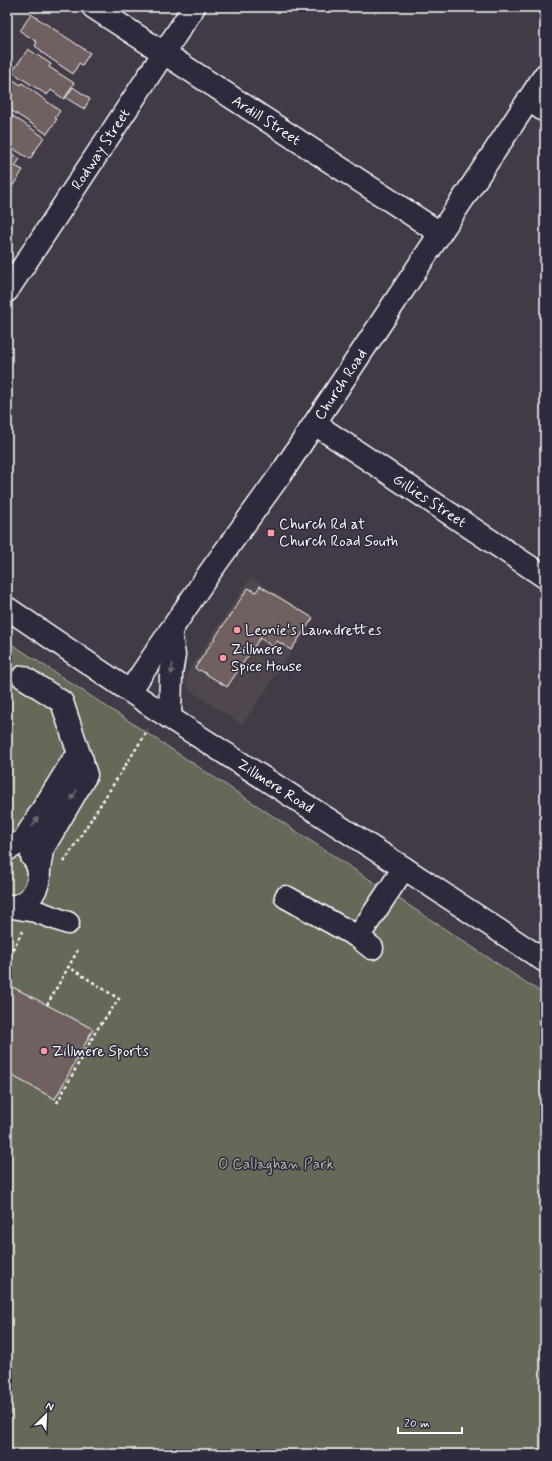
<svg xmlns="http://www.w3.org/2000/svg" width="552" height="1461" font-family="Mynerve,sans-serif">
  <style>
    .built { fill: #50464e }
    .green { fill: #666859; stroke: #b2b4ac }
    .building { fill: #70615e; stroke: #fff }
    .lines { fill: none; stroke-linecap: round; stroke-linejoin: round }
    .minor-casing { stroke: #fff; stroke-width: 25 }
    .major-casing { stroke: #fff; stroke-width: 25 }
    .path { stroke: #fff; stroke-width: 2.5; stroke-dasharray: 3 3; stroke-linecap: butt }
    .minor { stroke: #2f2a3d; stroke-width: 22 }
    .major { stroke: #2f2a3d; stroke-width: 22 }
    .oneway { fill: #6d6a77 }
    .poi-dot { fill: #ff9aa2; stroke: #2f2a3d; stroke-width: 1.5 }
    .labels { text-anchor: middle; stroke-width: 3; stroke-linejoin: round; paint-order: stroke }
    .street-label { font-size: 15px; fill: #fff; stroke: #2f2a3d }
    .poi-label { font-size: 15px; fill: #fff; stroke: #2f2a3d; text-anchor: start }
    .park-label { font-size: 15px; fill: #b2b4ac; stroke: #2f2a3d }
  </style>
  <rect width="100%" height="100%" fill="#423a47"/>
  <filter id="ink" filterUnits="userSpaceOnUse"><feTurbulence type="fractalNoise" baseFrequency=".025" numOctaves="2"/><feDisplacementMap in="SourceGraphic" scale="8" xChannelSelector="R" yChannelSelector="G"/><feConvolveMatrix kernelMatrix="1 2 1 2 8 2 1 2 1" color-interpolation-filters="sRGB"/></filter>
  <g filter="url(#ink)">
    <!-- built -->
    <path class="built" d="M 251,577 L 314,618 L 242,725 L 188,689 L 185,681 L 187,673 Z"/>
    <!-- green -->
    <path class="green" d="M 7,641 L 545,995 L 545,1454 L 7,1454 Z"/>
    <!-- building -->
    <g class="building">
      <path d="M 31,14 L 90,53 L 82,65 L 79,63 L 73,74 L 41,52 L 42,51 L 35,46 L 37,42 L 20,31 Z"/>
      <path d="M 28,49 L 51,64 L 49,67 L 74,83 L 64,99 L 51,90 L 47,95 L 12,72 Z"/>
      <path d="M 7,76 L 21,85 L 22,83 L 60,111 L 55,118 L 57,119 L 47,134 L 9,109 L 11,106 L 7,104 Z"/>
      <path d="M 73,87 L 90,99 L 84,109 L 66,98 Z"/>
      <path d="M 7,112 L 44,137 L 30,159 L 7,145 Z"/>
      <path d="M 7,151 L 20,159 L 15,166 L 23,170 L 12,187 L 7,183 Z"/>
      <path d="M 260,586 L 313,618 L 291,650 L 277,641 L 273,647 L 260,638 L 227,687 L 200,670 L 199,671 L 195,668 L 248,588 L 256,592 Z"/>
      <path d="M 7,984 L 93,1029 L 55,1099 L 7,1073 Z"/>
    </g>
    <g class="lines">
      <defs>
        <g id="minor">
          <path id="s1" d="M 93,7 L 440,233"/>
          <path d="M 529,100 L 545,111"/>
          <path id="s2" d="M 7,291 L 194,7"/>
          <path id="s3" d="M 315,424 L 545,577"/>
          <path d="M 23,677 L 62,702 L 86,775 L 42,850 L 39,870"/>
          <path id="s4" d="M 130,691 L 210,572 L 285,468 L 545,75"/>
          <path d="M 8,849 L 23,841 L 72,762 L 82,760"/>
          <path d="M 286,897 L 358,937 L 372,948"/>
          <path d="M 7,906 C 32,910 49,875 32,857"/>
          <path d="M 13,907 L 35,911 L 68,923"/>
          <path d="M 358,937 L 404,868"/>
        </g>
        <g id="major">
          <path id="s5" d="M 7,608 L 153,707 L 404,868 L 545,961"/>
          <path d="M 170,718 L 171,673 L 174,655 L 170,631"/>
        </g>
      </defs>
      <!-- minor casing -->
      <use href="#minor" class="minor-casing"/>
      <!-- major casing -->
      <use href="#major" class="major-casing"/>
      <!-- path -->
      <g class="path">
        <path d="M 64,862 L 148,730"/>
        <path d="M 7,960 L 23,930"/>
        <path d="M 47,1005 L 79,948"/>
        <path d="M 57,1103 L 96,1031 L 119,999 L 69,967"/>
      </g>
      <!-- minor -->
      <use href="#minor" class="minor"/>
      <!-- major -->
      <use href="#major" class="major"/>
    </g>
    <!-- one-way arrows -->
    <defs><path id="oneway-solid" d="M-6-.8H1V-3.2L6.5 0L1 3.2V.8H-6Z"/></defs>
    <g class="oneway">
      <use href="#oneway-solid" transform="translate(172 669) rotate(96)"/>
      <use href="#oneway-solid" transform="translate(74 795) rotate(121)"/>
      <use href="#oneway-solid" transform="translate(35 822) rotate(-58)"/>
    </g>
  </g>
  <!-- markers -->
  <g class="poi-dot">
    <rect x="267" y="529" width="8" height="8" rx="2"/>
    <circle cx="237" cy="630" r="4"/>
    <circle cx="223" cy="658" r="4"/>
    <circle cx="44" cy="1051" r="4"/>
  </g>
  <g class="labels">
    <!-- street labels -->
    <g class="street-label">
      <text dy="5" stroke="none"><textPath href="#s1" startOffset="207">Ardill Street</textPath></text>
      <text dy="5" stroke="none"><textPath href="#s2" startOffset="170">Rodway Street</textPath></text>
      <text dy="5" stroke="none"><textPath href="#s4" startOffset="372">Church Road</textPath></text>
      <text dy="5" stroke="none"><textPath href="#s3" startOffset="138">Gillies Street</textPath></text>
      <text dy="5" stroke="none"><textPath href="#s5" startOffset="322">Zillmere Road</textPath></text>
    </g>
    <!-- poi labels -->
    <g class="poi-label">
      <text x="279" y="529">Church Rd at<tspan x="279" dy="17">Church Road South</tspan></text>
      <text x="245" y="635">Leonie's Laundrettes</text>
      <text x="231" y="654">Zillmere<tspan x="231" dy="17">Spice House</tspan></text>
      <text x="52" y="1056">Zillmere Sports</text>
    </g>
    <!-- park labels -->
    <g class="park-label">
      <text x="276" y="1169">O Callaghan Park</text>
    </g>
  </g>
  <!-- margin -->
  <rect width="552" height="1461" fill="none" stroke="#2f2a3d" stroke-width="24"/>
  <rect x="12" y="12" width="528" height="1437" fill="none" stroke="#fff" stroke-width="1.5" filter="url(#ink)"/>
  <!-- north arrow -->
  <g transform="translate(46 1415) rotate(24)" stroke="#2f2a3d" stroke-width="3" paint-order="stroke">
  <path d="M0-3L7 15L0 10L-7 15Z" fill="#ffffff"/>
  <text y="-6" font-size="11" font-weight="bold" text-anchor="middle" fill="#ffffff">N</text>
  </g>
  <!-- scale -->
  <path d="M398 1427v6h64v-6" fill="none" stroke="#ffffff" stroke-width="2"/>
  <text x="404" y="1427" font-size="12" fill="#ffffff" stroke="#2f2a3d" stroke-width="3" paint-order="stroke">20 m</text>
</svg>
